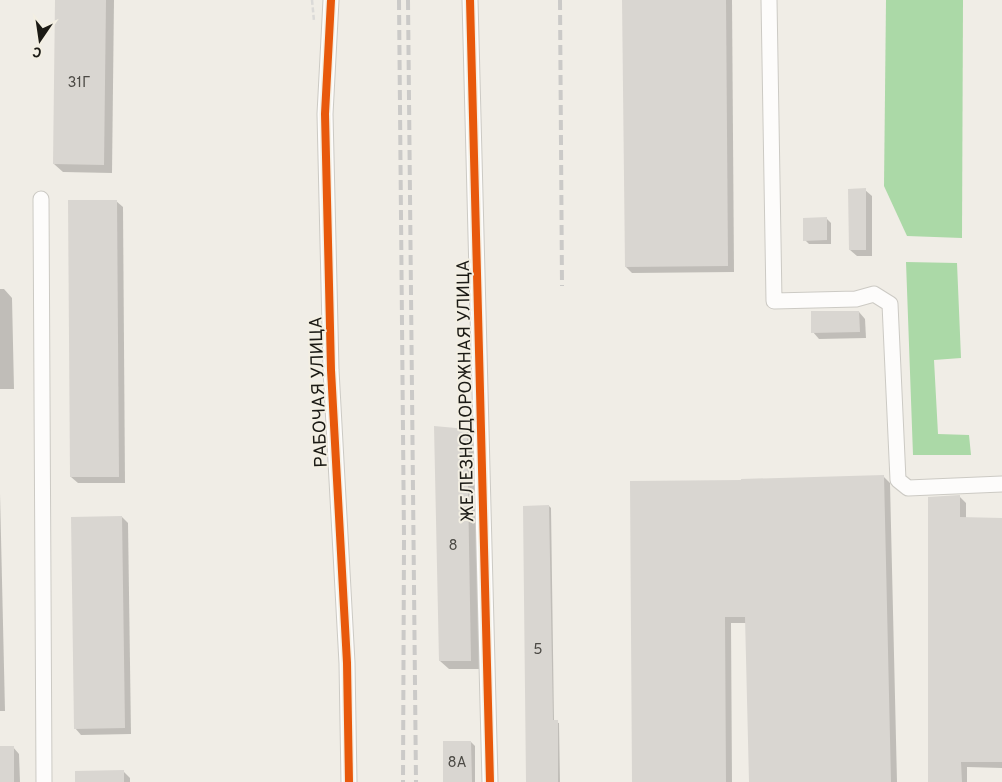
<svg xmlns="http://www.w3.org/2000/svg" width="1002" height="782" font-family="Overpass,sans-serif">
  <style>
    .water { fill: #abd9a7 }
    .shadow { fill: #0003 }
    .building { fill: #d9d6d1 }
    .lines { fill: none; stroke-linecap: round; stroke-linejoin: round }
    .minor-casing { stroke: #cccac4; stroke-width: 17 }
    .path { stroke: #dbdad8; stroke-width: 2.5; stroke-dasharray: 5 2.5; stroke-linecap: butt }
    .minor { stroke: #fdfcfb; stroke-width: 15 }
    .rail { stroke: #cbcac8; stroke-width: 4; stroke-dasharray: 10 5; stroke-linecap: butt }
    .cycleway-casing { stroke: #f3efe3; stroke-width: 11 }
    .cycleway { stroke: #e8590c; stroke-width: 8 }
    .labels { text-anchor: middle; stroke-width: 4; stroke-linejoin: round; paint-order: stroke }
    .number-label { font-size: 15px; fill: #4c4a45 }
    .street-label { font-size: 18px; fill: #1b1a15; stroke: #f3efe3 }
  </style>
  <rect width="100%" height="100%" fill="#f0ede6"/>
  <!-- water -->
  <g class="water">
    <path d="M 886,0 L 963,0 L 962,238 L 907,236 L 884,186 Z"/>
    <path d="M 906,262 L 957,263 L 961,358 L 934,360 L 938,434 L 969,435 L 971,455 L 913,455 Z"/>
  </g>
  <!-- shadow -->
  <g class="shadow">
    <path d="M 56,0 L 114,0 L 112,173 L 63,172 L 54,164 Z"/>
    <path d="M 623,0 L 732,0 L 734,272 L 632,273 L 626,267 Z"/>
    <path d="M 865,190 L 872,196 L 872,256 L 857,256 L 850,250 Z"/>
    <path d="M 116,201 L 123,207 L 125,483 L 78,483 L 71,477 Z"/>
    <path d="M 827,219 L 831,223 L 831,244 L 809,244 L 805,240 Z"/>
    <path d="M 0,256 L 0,289 L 4,289 L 12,298 L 14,389 L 0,389 Z"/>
    <path d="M 859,312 L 865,319 L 866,338 L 819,339 L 813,332 Z"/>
    <path d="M 467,430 L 476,439 L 480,669 L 449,669 L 440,661 Z"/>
    <path d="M 883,476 L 890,483 L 897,782 L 750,782 L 746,623 L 731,623 L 732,782 L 633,782 L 742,482 Z"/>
    <path d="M 0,493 L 5,711 L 0,711 Z"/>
    <path d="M 959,496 L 966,503 L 966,519 L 1002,519 L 1002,768 L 967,767 L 967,782 L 929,782 Z"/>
    <path d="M 549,506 L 551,508 L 554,722 L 559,723 L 560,782 L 527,782 Z"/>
    <path d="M 122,517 L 128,523 L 131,734 L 81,735 L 75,728 Z"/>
    <path d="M 471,742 L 475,746 L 475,782 L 444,782 Z"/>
    <path d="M 0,747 L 13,747 L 19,754 L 20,782 L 0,782 Z"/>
    <path d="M 124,772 L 130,778 L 130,782 L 76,782 Z"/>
  </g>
  <!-- building -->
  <g class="building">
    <path d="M 55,0 L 106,0 L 104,165 L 53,164 Z"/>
    <path d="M 622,0 L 726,0 L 728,266 L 625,267 Z"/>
    <path d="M 866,188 L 866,250 L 849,250 L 848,189 Z"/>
    <path d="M 68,200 L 117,200 L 119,477 L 70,477 Z"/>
    <path d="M 827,217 L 827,240 L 803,241 L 803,218 Z"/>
    <path d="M 811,311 L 859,311 L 860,332 L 811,333 Z"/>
    <path d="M 434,426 L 467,429 L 471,661 L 439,661 Z"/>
    <path d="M 884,475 L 891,782 L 749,782 L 745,617 L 725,617 L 726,782 L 632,782 L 630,481 L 741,480 L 741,479 Z"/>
    <path d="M 960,495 L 960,517 L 1002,518 L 1002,762 L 961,762 L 962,782 L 928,782 L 928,497 Z"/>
    <path d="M 549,505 L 553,720 L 558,720 L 558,782 L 526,782 L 523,506 Z"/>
    <path d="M 122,516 L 125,728 L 74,729 L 71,517 Z"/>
    <path d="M 443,741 L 471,741 L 472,782 L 443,782 Z"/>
    <rect x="0" y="746" width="14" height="36"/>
    <path d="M 124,770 L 124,782 L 75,782 L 75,771 Z"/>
  </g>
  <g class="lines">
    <defs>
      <g id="minor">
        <path d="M 331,0 L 325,114 L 331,370 L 347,663 L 349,782"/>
        <path d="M 470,0 L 490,782"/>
        <path d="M 769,0 L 774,301 L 856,299 L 874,294 L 890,304 L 898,480 L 908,488 L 1002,484"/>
        <path d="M 41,199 L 44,782"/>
      </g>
    </defs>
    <!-- minor casing -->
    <use href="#minor" class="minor-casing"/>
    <!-- path -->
    <path class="path" d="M 312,0 L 314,21"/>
    <!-- minor -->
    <use href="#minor" class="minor"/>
    <!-- rail -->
    <g class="rail">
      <path d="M 399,0 L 404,539 L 403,782"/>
      <path d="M 408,0 L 416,782"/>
      <path d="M 560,0 L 562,286"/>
    </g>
    <defs>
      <g id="cycleway">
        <path d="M 331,0 L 325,114 L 331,370 L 347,663 L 349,782"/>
        <path d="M 470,0 L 490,782"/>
      </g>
    </defs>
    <!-- cycleway casing -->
    <use href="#cycleway" class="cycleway-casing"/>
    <!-- cycleway -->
    <use href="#cycleway" class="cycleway"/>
  </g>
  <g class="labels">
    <!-- number labels -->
    <g class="number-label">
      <text x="79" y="87">31Г</text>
      <text x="453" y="550">8</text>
      <text x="538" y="654">5</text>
      <text x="457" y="767">8А</text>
    </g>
    <!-- street labels -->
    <g class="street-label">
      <text transform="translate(465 391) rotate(-91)" y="6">ЖЕЛЕЗНОДОРОЖНАЯ УЛИЦА</text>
      <text transform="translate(318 392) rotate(-92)" y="6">РАБОЧАЯ УЛИЦА</text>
    </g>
  </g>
  <!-- north arrow -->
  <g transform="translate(40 40) rotate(193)" stroke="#f3efe3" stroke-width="4" paint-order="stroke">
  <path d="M0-4L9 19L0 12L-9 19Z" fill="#1b1a15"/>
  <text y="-8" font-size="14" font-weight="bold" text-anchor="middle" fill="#1b1a15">С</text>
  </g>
</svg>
